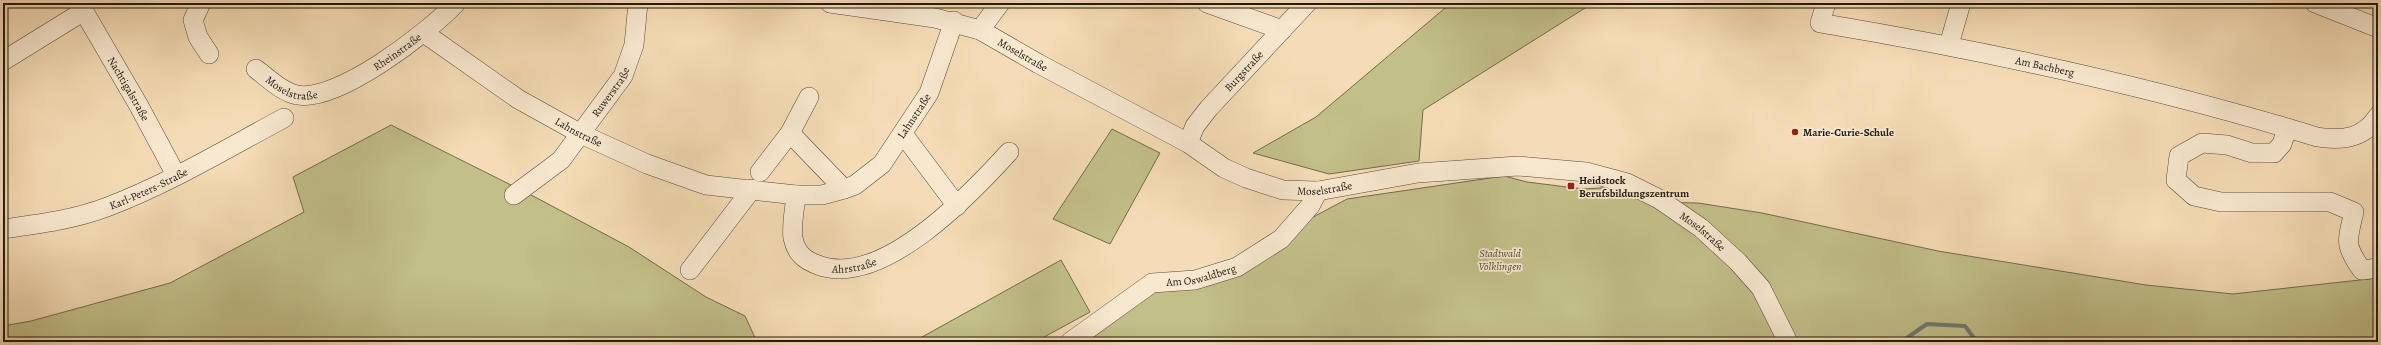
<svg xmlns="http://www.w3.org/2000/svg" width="2381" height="345" font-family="Alegreya,serif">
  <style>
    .green { fill: #c2bf89; stroke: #726c4c }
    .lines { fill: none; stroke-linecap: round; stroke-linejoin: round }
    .stream { stroke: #6d7a73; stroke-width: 4 }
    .minor-casing { stroke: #564a39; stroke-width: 20 }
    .minor { stroke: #f8e8d0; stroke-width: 19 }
    .poi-dot { fill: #8f2418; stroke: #f8e8d0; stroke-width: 1.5 }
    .labels { text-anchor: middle; stroke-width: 3.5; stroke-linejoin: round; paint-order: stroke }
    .street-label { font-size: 11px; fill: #21190f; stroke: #f8e8d0 }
    .poi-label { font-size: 11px; font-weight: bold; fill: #21190f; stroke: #f8e8d0; text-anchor: start }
    .park-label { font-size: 11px; font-style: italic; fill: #514b34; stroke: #f8e8d0 }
  </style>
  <rect width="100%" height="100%" fill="#f5dcb6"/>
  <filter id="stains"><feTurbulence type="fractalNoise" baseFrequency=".005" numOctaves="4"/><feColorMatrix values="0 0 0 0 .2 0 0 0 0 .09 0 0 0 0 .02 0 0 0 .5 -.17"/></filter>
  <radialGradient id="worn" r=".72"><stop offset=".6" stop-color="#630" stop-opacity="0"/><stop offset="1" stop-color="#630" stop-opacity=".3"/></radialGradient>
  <!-- green -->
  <g class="green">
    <path d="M 1451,3 L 1593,3 L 1423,110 L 1419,161 L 1329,174 L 1253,153 L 1316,117 Z"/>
    <path d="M 391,125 L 535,197 L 629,247 L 706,297 L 745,316 L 757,342 L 3,342 L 3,326 L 31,321 L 170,283 L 304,212 L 293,177 Z"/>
    <path d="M 1112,129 L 1160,153 L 1110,244 L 1053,219 Z"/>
    <path d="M 1504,176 L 1527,182 L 1583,189 L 1618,187 L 1648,202 L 1698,203 L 1762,213 L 1938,251 L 2146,285 L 2233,294 L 2378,278 L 2378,342 L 1070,342 L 1152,283 L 1195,280 L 1347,199 Z"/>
    <path d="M 1061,260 L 1090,312 L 1035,342 L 913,342 Z"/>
  </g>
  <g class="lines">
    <!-- stream -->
    <path class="stream" d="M 1901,342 L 1927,324 L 1965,326 L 1977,342"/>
    <defs>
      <g id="minor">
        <path id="s1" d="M 79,3 L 139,106 L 176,175"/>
        <path d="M 201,3 L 193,20 L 198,37 L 209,54"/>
        <path id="s2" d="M 830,3 L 935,18 L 980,30 L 1039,64 L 1188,143 L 1224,168 L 1246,178 L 1283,190 L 1318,191 L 1418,173 L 1518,166 L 1586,172 L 1627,183 L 1659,199 L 1701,228 L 1738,262 L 1761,288 L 1788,342"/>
        <path d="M 1207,3 L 1282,30"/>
        <path id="s3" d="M 1826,3 L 1820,23 C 1988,51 2154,87 2317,137 C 2341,141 2364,139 2378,116"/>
        <path d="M 2315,3 L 2378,28"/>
        <path d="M 980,30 L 1000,3"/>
        <path id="s4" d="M 424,33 L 518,99 L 581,134 L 647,164 L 706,185 L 796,195 L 822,195 L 844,189 L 855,185 L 882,164 L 929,93 L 954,21"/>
        <path d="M 1949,45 L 1961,3"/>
        <path d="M 3,61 L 84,11"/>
        <path id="s5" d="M 256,69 C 268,78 282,92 297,95 C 337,103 429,32 456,3"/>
        <path d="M 2287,128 L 2282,144 L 2274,153 L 2252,153 L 2227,145 L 2202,143 L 2179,156 L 2176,180 L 2194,196 L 2221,202 L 2330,202 L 2354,212 C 2347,241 2344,245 2362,270 L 2378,268"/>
        <path d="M 790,133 L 844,189"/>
        <path d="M 903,134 L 957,206"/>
        <path id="s6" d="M 1188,143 L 1195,126 L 1209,108 L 1307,3"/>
        <path d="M 760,172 L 790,133 L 809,97"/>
        <path id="s7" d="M 514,195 L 561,160 L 623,76 L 634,45 L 638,3"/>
        <path id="s8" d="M 796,195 C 795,208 791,225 793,238 C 796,253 804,260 818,265 C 881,289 971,194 1009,152"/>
        <path id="s9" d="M 3,229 C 38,224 73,220 107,207 C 168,184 226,149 284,118"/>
        <path d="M 690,270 L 752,189"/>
        <path id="s10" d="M 1070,342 L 1152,283 L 1195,280 L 1237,267 L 1281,239 L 1310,206 L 1318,191"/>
      </g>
    </defs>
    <!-- minor casing -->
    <use href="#minor" class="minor-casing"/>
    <!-- minor -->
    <use href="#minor" class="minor"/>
  </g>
  <!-- markers -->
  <g class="poi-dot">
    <circle cx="1795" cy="132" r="4"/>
    <rect x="1567" y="182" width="8" height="8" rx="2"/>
  </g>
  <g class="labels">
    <!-- street labels -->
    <g class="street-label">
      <text dy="4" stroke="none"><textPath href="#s5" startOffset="160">Rheinstraße</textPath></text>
      <text dy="4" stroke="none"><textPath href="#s2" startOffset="202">Moselstraße</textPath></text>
      <text dy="4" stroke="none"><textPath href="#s3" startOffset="250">Am Bachberg</textPath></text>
      <text dy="4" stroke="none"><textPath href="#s6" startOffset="92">Burgstraße</textPath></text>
      <text dy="4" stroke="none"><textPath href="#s5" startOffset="42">Moselstraße</textPath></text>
      <text dy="4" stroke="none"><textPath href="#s1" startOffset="99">Nachtigalstraße</textPath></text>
      <text dy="4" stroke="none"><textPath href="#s7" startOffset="143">Ruwerstraße</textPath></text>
      <text dy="4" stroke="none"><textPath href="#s4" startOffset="565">Lahnstraße</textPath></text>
      <text dy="4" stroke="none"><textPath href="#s4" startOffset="184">Lahnstraße</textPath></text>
      <text dy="4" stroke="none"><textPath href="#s9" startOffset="152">Karl-Peters-Straße</textPath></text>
      <text dy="4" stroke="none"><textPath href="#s2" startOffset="538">Moselstraße</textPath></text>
      <text dy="4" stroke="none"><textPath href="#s2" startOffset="934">Moselstraße</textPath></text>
      <text dy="4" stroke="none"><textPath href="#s8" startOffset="119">Ahrstraße</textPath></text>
      <text dy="4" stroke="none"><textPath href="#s10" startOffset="151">Am Oswaldberg</textPath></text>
    </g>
    <!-- poi labels -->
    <g class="poi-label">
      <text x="1803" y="136">Marie-Curie-Schule</text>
      <text x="1579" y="184">Heidstock<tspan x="1579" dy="13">Berufsbildungszentrum</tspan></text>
    </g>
    <!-- park labels -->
    <g class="park-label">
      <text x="1500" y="257">Stadtwald<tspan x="1500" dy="13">Völklingen</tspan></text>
    </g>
  </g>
  <!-- margin -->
  <rect width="2381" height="345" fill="none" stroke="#f5dcb6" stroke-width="16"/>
  <rect x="4" y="4" width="2373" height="337" fill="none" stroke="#21190f" stroke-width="2"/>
  <rect x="8" y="8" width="2365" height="329" fill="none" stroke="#21190f"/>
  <rect width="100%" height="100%" filter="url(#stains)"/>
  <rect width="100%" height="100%" fill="url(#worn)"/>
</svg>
